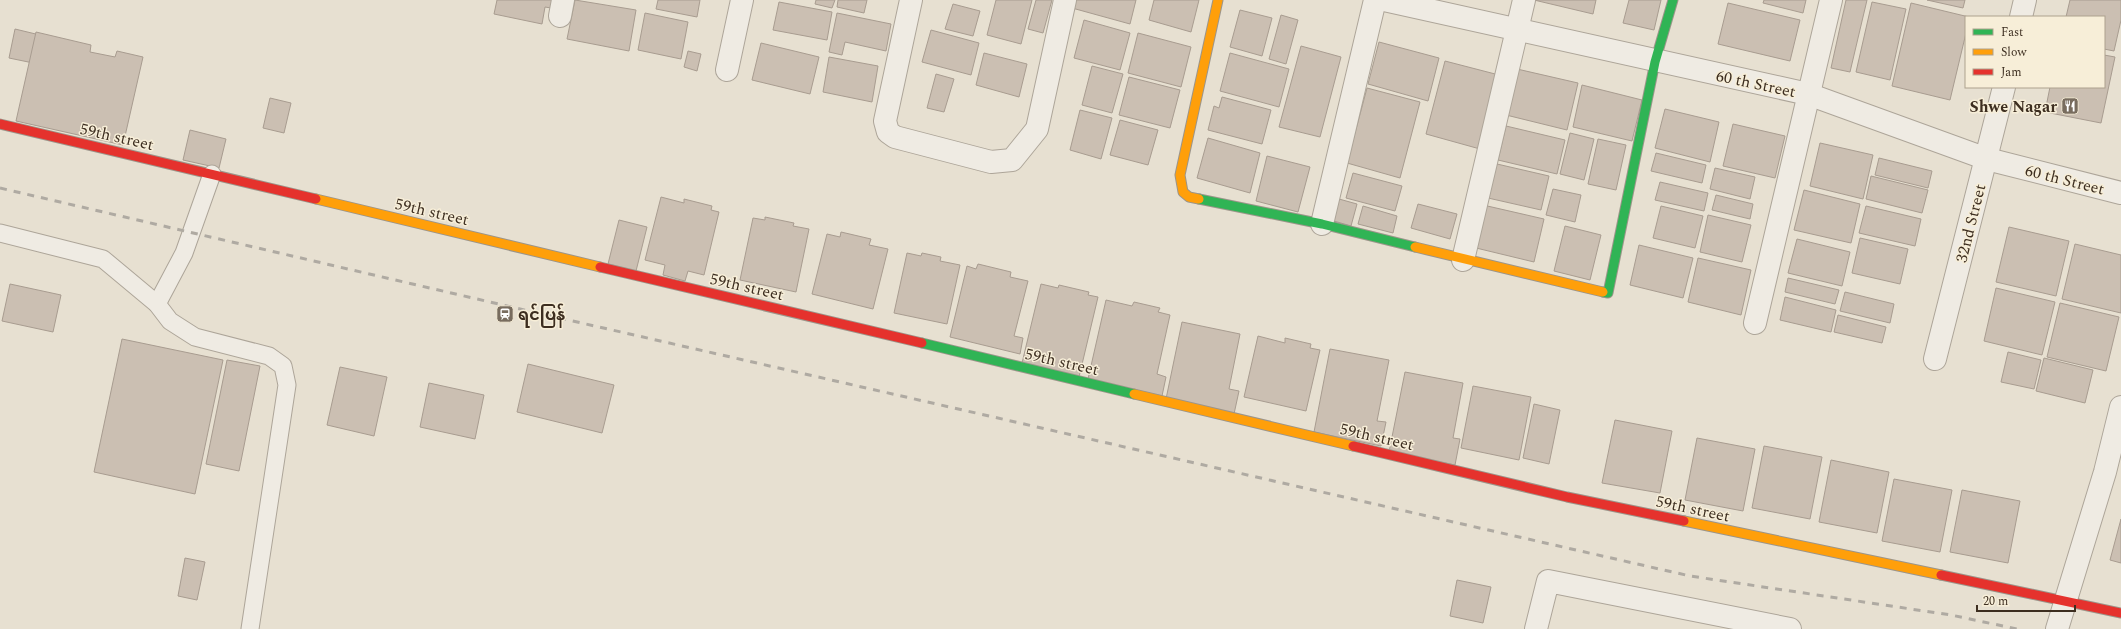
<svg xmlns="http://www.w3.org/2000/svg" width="2121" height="629" font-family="Spectral,'Noto Sans Myanmar',serif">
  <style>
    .building { fill: #cbbfb2; stroke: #a89c90 }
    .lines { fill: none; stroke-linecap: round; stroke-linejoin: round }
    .lane-casing { stroke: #ada599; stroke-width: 19 }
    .street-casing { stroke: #ada599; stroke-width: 24 }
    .fast-casing { stroke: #9c958a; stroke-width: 11 }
    .slow-casing { stroke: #9c958a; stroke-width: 11 }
    .jam-casing { stroke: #9c958a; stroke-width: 11 }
    .lane { stroke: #efebe3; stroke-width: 17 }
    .street { stroke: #efebe3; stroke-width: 22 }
    .fast { stroke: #30b455; stroke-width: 9 }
    .slow { stroke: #ff9f0a; stroke-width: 9 }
    .jam { stroke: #e5322d; stroke-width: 9 }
    .rail { stroke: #afaaa2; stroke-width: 3; stroke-dasharray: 7 7; stroke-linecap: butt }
    .labels { text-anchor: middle; stroke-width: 3; stroke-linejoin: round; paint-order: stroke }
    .street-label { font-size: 16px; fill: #3d2e20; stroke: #f7eed8 }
    .poi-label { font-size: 16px; font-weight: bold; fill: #3d2e20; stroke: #f7eed8; text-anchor: end }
  </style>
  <rect width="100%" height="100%" fill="#e7e0d1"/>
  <!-- building -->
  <g class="building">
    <path d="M 497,0 L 553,0 L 551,8 L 545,7 L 542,24 L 494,14 Z"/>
    <path d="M 575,0 L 636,10 L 629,51 L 567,39 Z"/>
    <path d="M 658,0 L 700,0 L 697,17 L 656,9 Z"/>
    <path d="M 816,0 L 835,0 L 832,8 L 815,4 Z"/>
    <path d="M 838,0 L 867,0 L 864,13 L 837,7 Z"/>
    <path d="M 996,0 L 1032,0 L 1021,44 L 987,35 Z"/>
    <path d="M 1036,0 L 1052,0 L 1043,33 L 1028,29 Z"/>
    <path d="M 1074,0 L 1136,0 L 1130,24 L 1072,8 Z"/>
    <path d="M 1154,0 L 1199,0 L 1191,32 L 1149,20 Z"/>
    <path d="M 1534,0 L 1596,0 L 1593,14 Z"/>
    <path d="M 1629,0 L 1661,0 L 1654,30 L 1623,23 Z"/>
    <path d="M 1764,0 L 1806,0 L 1803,13 L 1763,3 Z"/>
    <path d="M 1846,0 L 1867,0 L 1850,72 L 1831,68 Z"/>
    <path d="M 1927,0 L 1965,0 L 1963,8 Z"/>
    <path d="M 2070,0 L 2121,0 L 2121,20 L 2114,51 L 2104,49 L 2104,17 L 2066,17 Z"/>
    <path d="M 779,2 L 832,12 L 827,40 L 773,30 Z"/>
    <path d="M 1872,2 L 1906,9 L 1890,80 L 1856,72 Z"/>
    <path d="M 1728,3 L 1800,20 L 1790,61 L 1718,44 Z"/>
    <path d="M 1911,3 L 1969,17 L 1966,17 L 1966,33 L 1950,100 L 1892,86 Z"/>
    <path d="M 953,4 L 980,11 L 973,36 L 945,29 Z"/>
    <path d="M 1240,10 L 1272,18 L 1262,56 L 1230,47 Z"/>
    <path d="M 645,13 L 688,22 L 681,59 L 638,50 Z"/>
    <path d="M 837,13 L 891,24 L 886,51 L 845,42 L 842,55 L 829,52 Z"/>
    <path d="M 1281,15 L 1298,20 L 1286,64 L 1269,59 Z"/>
    <path d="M 1084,20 L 1130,33 L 1120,70 L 1074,58 Z"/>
    <path d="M 15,29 L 44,36 L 38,64 L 9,58 Z"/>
    <path d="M 931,30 L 979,43 L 971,75 L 922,62 Z"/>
    <path d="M 36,32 L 91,45 L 90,52 L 115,57 L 117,51 L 143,57 L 123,145 L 16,121 Z"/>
    <path d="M 1138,33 L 1191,47 L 1181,87 L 1128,73 Z"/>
    <path d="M 1379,42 L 1439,58 L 1428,101 L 1368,84 Z"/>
    <path d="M 761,43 L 819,57 L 810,94 L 752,80 Z"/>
    <path d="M 1301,46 L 1341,57 L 1320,137 L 1279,127 Z"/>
    <path d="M 688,51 L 701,54 L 697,71 L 684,67 Z"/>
    <path d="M 984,53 L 1027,64 L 1019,97 L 976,85 Z"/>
    <path d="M 1230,53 L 1289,69 L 1279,107 L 1220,91 Z"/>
    <path d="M 2104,55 L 2115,57 L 2101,123 L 2045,112 L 2050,87 L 2104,87 Z"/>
    <path d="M 829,57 L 878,66 L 872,102 L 823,92 Z"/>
    <path d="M 1445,61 L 1499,75 L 1480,149 L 1426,134 Z"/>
    <path d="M 1092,66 L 1123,74 L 1112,113 L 1082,105 Z"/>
    <path d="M 1517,69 L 1578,83 L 1567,130 L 1506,115 Z"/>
    <path d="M 936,74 L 954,79 L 944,112 L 927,108 Z"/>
    <path d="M 1129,77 L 1180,90 L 1170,128 L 1119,115 Z"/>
    <path d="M 1582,85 L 1642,100 L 1632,141 L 1573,127 Z"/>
    <path d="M 1367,88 L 1420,102 L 1400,178 L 1347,163 Z"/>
    <path d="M 1222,97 L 1271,110 L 1262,144 L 1208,130 L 1214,106 L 1219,108 Z"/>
    <path d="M 270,98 L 291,103 L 284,133 L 263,128 Z"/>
    <path d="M 1665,109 L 1719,122 L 1710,162 L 1655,148 Z"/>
    <path d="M 1080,110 L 1112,118 L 1101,159 L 1070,150 Z"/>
    <path d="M 1120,120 L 1158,130 L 1148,165 L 1110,155 Z"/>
    <path d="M 1733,124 L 1785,136 L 1775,178 L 1723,166 Z"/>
    <path d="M 1506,126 L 1565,140 L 1557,174 L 1498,160 Z"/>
    <path d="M 190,130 L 226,139 L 219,168 L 183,160 Z"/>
    <path d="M 1570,133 L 1594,139 L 1584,180 L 1560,174 Z"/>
    <path d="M 1208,138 L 1260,153 L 1250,193 L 1197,178 Z"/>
    <path d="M 1598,139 L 1626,145 L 1616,190 L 1588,184 Z"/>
    <path d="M 1820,143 L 1873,155 L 1863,199 L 1810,186 Z"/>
    <path d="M 1656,153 L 1706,165 L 1702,183 L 1651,171 Z"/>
    <path d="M 1267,156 L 1310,167 L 1298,212 L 1256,201 Z"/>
    <path d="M 1879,158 L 1932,171 L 1928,188 L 1875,175 Z"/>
    <path d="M 1497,164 L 1549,176 L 1541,210 L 1488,198 Z"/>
    <path d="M 1715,168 L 1755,177 L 1750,199 L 1710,189 Z"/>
    <path d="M 1353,173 L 1402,186 L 1395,211 L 1346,198 Z"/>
    <path d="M 1871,176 L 1928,190 L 1922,213 L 1866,199 Z"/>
    <path d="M 1660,182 L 1708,193 L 1704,211 L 1655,200 Z"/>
    <path d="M 1553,189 L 1581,195 L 1575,222 L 1546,215 Z"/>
    <path d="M 1804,190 L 1860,204 L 1851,243 L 1794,230 Z"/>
    <path d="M 1716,195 L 1753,204 L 1750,219 L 1712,210 Z"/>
    <path d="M 661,197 L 684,203 L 684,199 L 712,206 L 711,210 L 719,212 L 704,275 L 688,271 L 685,281 L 663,275 L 665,265 L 645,260 Z"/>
    <path d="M 1339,199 L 1357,204 L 1351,226 L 1334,221 Z"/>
    <path d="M 1418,204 L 1457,214 L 1450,239 L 1411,228 Z"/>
    <path d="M 1483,205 L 1544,219 L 1534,262 L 1472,247 Z"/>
    <path d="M 1363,206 L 1397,216 L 1393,233 L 1358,224 Z"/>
    <path d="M 1661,206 L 1703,216 L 1695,248 L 1653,238 Z"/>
    <path d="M 1866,206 L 1921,219 L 1915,246 L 1859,233 Z"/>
    <path d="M 1708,215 L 1751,225 L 1742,262 L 1700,252 Z"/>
    <path d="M 765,217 L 794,223 L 793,226 L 809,229 L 796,292 L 740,280 L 753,218 L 765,220 Z"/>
    <path d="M 619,220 L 647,227 L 636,271 L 608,264 Z"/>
    <path d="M 1565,226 L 1601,235 L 1590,280 L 1554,271 Z"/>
    <path d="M 2009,227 L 2069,241 L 2056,296 L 1996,282 Z"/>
    <path d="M 841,232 L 871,239 L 869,245 L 888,249 L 873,309 L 812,294 L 827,234 L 840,237 Z"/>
    <path d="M 1860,238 L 1908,249 L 1900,284 L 1852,273 Z"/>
    <path d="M 1797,239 L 1850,252 L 1842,286 L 1788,273 Z"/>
    <path d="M 2075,244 L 2121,255 L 2121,313 L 2062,299 Z"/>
    <path d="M 1639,245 L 1693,258 L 1683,298 L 1630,285 Z"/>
    <path d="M 907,253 L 921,256 L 922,253 L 941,257 L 940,261 L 960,265 L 947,324 L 894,313 Z"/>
    <path d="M 1698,258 L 1751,270 L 1741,315 L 1688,302 Z"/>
    <path d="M 978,264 L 1011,272 L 1010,277 L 1028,281 L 1014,336 L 1023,338 L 1020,354 L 950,337 L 967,266 L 976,269 Z"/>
    <path d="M 1788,278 L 1839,290 L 1835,304 L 1785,292 Z"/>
    <path d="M 10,284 L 61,295 L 53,332 L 2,321 Z"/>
    <path d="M 1041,284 L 1058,288 L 1059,285 L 1089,292 L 1088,295 L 1098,297 L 1079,377 L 1022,363 Z"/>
    <path d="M 1996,288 L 2055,302 L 2042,355 L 1984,341 Z"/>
    <path d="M 1845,292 L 1894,304 L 1890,323 L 1840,311 Z"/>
    <path d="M 1785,297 L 1836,310 L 1831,332 L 1780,320 Z"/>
    <path d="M 1106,300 L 1132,306 L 1134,302 L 1160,308 L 1158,312 L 1170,315 L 1157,374 L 1166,377 L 1162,396 L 1088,379 Z"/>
    <path d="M 2060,303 L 2119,317 L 2106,371 L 2047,357 Z"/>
    <path d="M 1838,315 L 1886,327 L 1882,343 L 1834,332 Z"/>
    <path d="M 1182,322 L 1240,334 L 1229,389 L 1239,391 L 1234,414 L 1166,399 Z"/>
    <path d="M 1258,336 L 1285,343 L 1285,338 L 1311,344 L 1310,348 L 1320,350 L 1306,411 L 1244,397 Z"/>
    <path d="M 122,339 L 223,360 L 195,494 L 94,472 Z"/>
    <path d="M 1330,349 L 1389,360 L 1377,421 L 1386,422 L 1381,446 L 1314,432 Z"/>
    <path d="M 2008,352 L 2041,360 L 2034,389 L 2001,382 Z"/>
    <path d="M 2044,358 L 2093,370 L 2085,403 L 2036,391 Z"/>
    <path d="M 227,360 L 260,366 L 239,471 L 206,464 Z"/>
    <path d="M 528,364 L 614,385 L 602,433 L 517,412 Z"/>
    <path d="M 340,367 L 387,377 L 374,436 L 327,425 Z"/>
    <path d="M 1405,372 L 1463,383 L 1453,438 L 1460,439 L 1455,465 L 1389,452 Z"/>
    <path d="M 429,383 L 484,395 L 475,439 L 420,427 Z"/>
    <path d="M 1473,386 L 1531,397 L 1519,460 L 1461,448 Z"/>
    <path d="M 1534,404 L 1560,410 L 1549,464 L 1523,458 Z"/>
    <path d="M 1615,420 L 1672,431 L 1660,493 L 1602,483 Z"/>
    <path d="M 1697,438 L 1755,449 L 1743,511 L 1685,500 Z"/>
    <path d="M 1764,446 L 1822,457 L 1810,519 L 1752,508 Z"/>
    <path d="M 1831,460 L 1889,472 L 1877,533 L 1819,522 Z"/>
    <path d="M 1894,479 L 1952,490 L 1940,552 L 1882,541 Z"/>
    <path d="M 1962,490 L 2020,501 L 2008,563 L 1950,552 Z"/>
    <path d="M 2121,519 L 2121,563 L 2110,560 Z"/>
    <path d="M 185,558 L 205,562 L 197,600 L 178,596 Z"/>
    <path d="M 1457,580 L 1491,587 L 1483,623 L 1450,616 Z"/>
  </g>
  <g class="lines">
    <defs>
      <g id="lane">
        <path d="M 0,233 L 103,259 L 157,304 L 170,321 L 195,337 L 269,356 L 283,366 L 287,385 L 250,629"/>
        <path d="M 157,304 L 184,253 L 212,174"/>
      </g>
      <g id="street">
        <path d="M 911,0 L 885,121 L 888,132 L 895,137 L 991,162 L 1012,160 L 1037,129 L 1065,0"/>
        <path d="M 1384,0 L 1808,94 L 1987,159 L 2121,193"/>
        <path d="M 560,16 L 563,0"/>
        <path d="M 2021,17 L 2025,0"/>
        <path d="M 727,70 L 742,0"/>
        <path d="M 1322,224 L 1375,0"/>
        <path d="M 1463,260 L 1524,0"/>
        <path d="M 1755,323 L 1831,0"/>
        <path d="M 1935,359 L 2004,87"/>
        <path d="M 1536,629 L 1548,581 L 1790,629"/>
        <path d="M 2057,629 L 2105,472 L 2121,407"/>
      </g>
      <g id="fast">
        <path d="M 1199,199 L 1322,224 L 1415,247"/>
        <path d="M 1603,292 L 1608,293 L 1655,62 L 1673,0"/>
        <path d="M 922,343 L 1134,394"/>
      </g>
      <g id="slow">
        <path d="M 316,199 L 600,267"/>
        <path d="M 1199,199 L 1189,197 L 1183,192 L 1180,175 L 1218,0"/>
        <path d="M 1415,247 L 1603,292"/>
        <path d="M 1134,394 L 1353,446"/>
        <path d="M 1684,521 L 1941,575"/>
      </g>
      <g id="jam">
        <path d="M 0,124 L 316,199"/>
        <path d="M 600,267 L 922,343"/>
        <path d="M 1353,446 L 1567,497 L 1684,521"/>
        <path d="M 1941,575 L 2121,613"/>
      </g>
    </defs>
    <!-- lane casing -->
    <use href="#lane" class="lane-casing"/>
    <!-- street casing -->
    <use href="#street" class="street-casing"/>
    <!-- fast casing -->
    <use href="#fast" class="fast-casing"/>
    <!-- slow casing -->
    <use href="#slow" class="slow-casing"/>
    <!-- jam casing -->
    <use href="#jam" class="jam-casing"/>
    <!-- lane -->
    <use href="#lane" class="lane"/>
    <!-- street -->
    <use href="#street" class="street"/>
    <!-- fast -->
    <use href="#fast" class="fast"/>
    <!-- slow -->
    <use href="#slow" class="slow"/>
    <!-- jam -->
    <use href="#jam" class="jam"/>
    <!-- rail -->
    <path class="rail" d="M 0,188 L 507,306 L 1690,576 L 1951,615 L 2017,629"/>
  </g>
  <!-- icons -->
  <defs>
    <symbol id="restaurant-square" viewBox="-11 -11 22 22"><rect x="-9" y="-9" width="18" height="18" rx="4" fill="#786c5e" stroke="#f7eed8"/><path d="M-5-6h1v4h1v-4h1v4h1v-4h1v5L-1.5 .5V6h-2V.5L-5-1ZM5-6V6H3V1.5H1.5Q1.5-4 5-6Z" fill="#fff"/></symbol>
    <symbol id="station-square" viewBox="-11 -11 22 22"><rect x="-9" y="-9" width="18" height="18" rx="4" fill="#786c5e" stroke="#f7eed8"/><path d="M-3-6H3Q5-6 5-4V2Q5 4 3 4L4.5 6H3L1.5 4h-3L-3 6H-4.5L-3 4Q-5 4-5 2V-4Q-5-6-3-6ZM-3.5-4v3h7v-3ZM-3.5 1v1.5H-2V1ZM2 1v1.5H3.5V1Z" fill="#fff"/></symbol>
  </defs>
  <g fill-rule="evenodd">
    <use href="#restaurant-square" x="2060" y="96" width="20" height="20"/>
    <use href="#station-square" x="495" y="304" width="20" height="20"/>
  </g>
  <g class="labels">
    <!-- street labels -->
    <g class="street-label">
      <text transform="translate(1756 83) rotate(12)" y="6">60 th Street</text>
      <text transform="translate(117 136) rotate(13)" y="6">59th street</text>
      <text transform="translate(2065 179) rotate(14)" y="6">60 th Street</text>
      <text transform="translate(432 211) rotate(13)" y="6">59th street</text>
      <text transform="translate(1970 223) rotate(-76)" y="6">32nd Street</text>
      <text transform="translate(747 286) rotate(13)" y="6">59th street</text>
      <text transform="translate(1062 361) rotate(13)" y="6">59th street</text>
      <text transform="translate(1377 436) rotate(13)" y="6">59th street</text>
      <text transform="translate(1693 508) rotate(12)" y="6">59th street</text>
    </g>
    <!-- poi labels -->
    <g class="poi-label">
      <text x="2057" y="112">Shwe Nagar</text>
      <text x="518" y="320" text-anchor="start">ရင်ပြန်</text>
    </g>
  </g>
  <!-- legend -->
  <rect x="1965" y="16" width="140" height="72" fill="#f7eed8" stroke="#ada18e"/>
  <rect x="1973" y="29" width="20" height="6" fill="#30b455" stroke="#ada18e"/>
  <text x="2001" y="36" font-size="12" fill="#3d2e20">Fast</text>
  <rect x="1973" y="49" width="20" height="6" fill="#ff9f0a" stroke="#ada18e"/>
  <text x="2001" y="56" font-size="12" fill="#3d2e20">Slow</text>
  <rect x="1973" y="69" width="20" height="6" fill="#e5322d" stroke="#ada18e"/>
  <text x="2001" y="76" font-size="12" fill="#3d2e20">Jam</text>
  <!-- scale -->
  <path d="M1977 605v6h98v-6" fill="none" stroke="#3d2e20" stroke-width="2"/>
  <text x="1983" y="605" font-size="12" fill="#3d2e20" stroke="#f7eed8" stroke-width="3" paint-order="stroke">20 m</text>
</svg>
